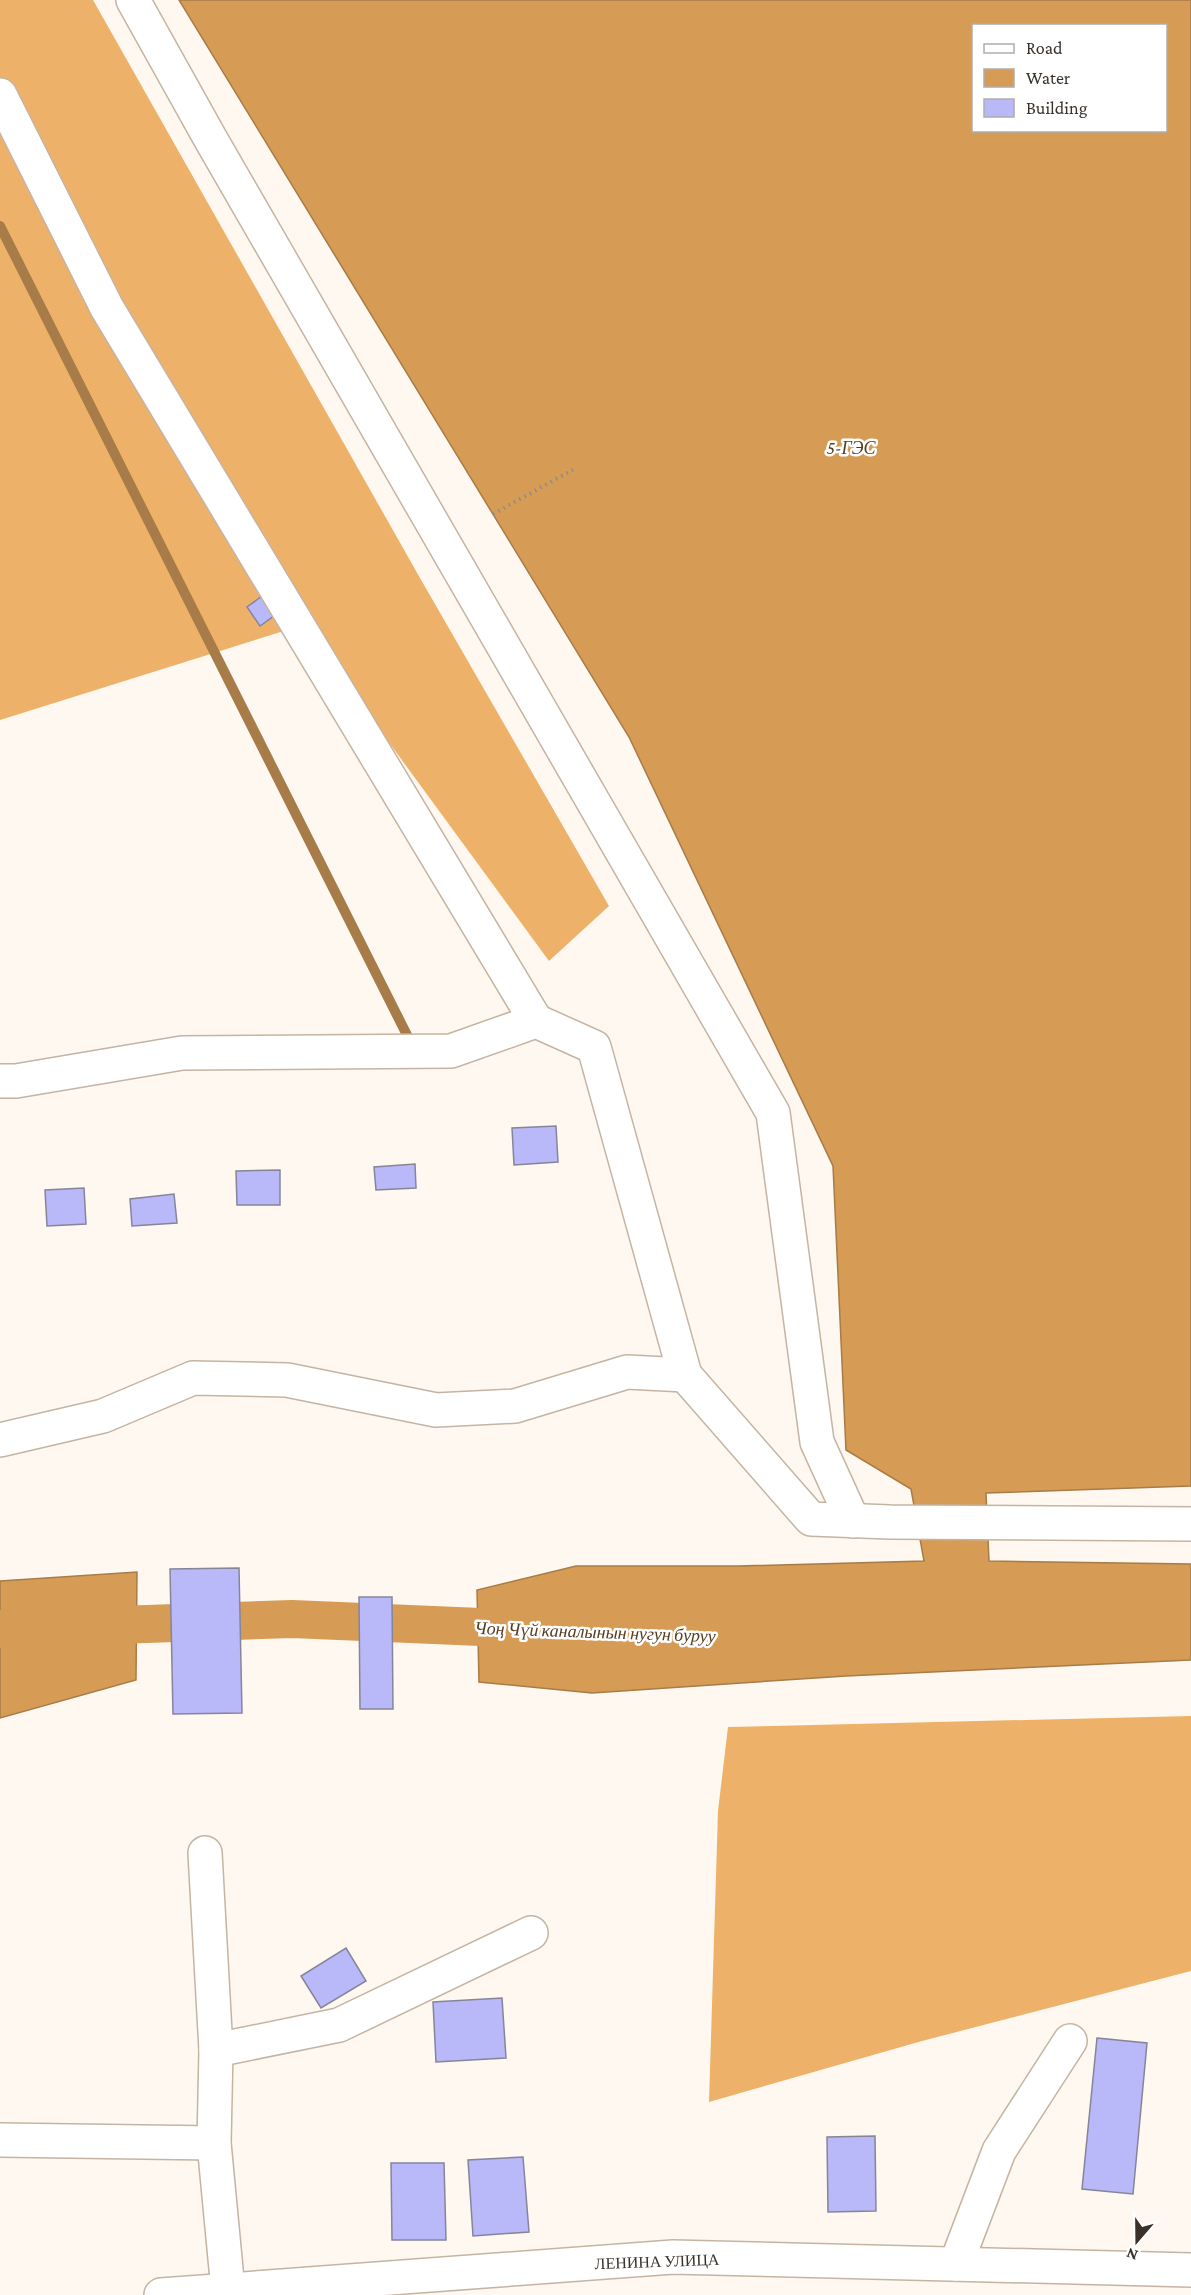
<svg xmlns="http://www.w3.org/2000/svg" width="1191" height="2295" font-family="'Crimson Pro',serif">
  <style>
    .forest { fill: #eeb16a }
    .water { fill: #d69b54; stroke: #a77c48; stroke-width: 1.5; fill-rule: evenodd }
    .lines { fill: none; stroke-linecap: round; stroke-linejoin: round }
    .stream { stroke: #a77c48; stroke-width: 10 }
    .canal { stroke: #d69b54; stroke-width: 38 }
    .building { fill: #b9b8f8; stroke: #858599; stroke-width: 1.5 }
    .minor-casing { stroke: #c5b4a3; stroke-width: 36 }
    .path { stroke: #938c85; stroke-width: 4; stroke-dasharray: 1.5 4.5; stroke-linecap: butt }
    .minor { stroke: #fff; stroke-width: 33 }
    .labels { text-anchor: middle; stroke-width: 5; stroke-linejoin: round; paint-order: stroke }
    .street-label { font-size: 16px; fill: #39322b; stroke: #fff }
    .water-label { font-size: 18px; font-style: italic; fill: #573d1f; stroke: #fff }
  </style>
  <rect width="100%" height="100%" fill="#fef8f0"/>
  <!-- forest -->
  <g class="forest">
    <path d="M 0,0 L 93,0 L 420,578 L 609,906 L 549,961 L 303,625 L 0,720 Z"/>
    <path d="M 1191,1716 L 1191,1971 L 922,2041 L 709,2102 L 718,1811 L 728,1727 Z"/>
  </g>
  <!-- water -->
  <g class="water">
    <path d="M 179,0 L 1191,0 L 1191,1486 L 986,1493 L 989,1561 L 1191,1564 L 1191,1660 L 846,1676 L 592,1693 L 479,1682 L 477,1590 L 576,1566 L 739,1566 L 924,1561 L 911,1489 L 846,1450 L 833,1166 L 629,737 ZM 974,26 L 1166,26 L 1166,130 L 974,130 Z"/>
    <path d="M 137,1572 L 136,1680 L 0,1718 L 0,1581 Z"/>
  </g>
  <g class="lines">
    <!-- stream -->
    <path class="stream" d="M 0,226 L 412,1045"/>
    <!-- canal -->
    <path class="canal" d="M 0,1629 L 292,1619 L 530,1629"/>
  </g>
  <!-- building -->
  <g class="building">
    <path d="M 265,594 L 278,613 L 260,626 L 247,607 Z"/>
    <path d="M 556,1126 L 558,1162 L 514,1165 L 512,1128 Z"/>
    <path d="M 415,1164 L 416,1188 L 376,1190 L 374,1167 Z"/>
    <path d="M 280,1170 L 280,1205 L 237,1205 L 236,1171 Z"/>
    <path d="M 84,1188 L 86,1224 L 47,1226 L 45,1190 Z"/>
    <path d="M 174,1194 L 177,1223 L 132,1226 L 130,1199 Z"/>
    <path d="M 239,1568 L 242,1713 L 173,1714 L 170,1569 Z"/>
    <path d="M 359,1597 L 392,1597 L 393,1709 L 360,1709 Z"/>
    <path d="M 346,1948 L 366,1981 L 321,2008 L 301,1976 Z"/>
    <path d="M 502,1998 L 506,2058 L 436,2062 L 433,2002 Z"/>
    <path d="M 1097,2038 L 1147,2043 L 1133,2194 L 1082,2189 Z"/>
    <path d="M 875,2136 L 876,2211 L 828,2212 L 827,2137 Z"/>
    <path d="M 523,2157 L 529,2232 L 473,2236 L 468,2160 Z"/>
    <path d="M 391,2163 L 444,2163 L 446,2240 L 392,2240 Z"/>
  </g>
  <g class="lines">
    <defs>
      <g id="minor">
        <path d="M 133,0 L 210,138 L 773,1113 L 817,1442 L 853,1521"/>
        <path d="M 0,95 L 107,308 L 536,1021"/>
        <path d="M 0,1081 L 16,1081 L 182,1053 L 451,1051 L 536,1021 L 594,1047 L 685,1375 L 811,1519 L 890,1522 L 1191,1524"/>
        <path d="M 0,1440 L 103,1416 L 193,1378 L 287,1380 L 436,1410 L 515,1406 L 627,1372 L 685,1375"/>
        <path d="M 205,1853 L 216,2050 L 214,2143 L 228,2290"/>
        <path d="M 216,2050 L 339,2025 L 531,1933"/>
        <path d="M 0,2140 L 214,2143"/>
        <path d="M 956,2264 L 999,2151 L 1070,2041"/>
        <path d="M 161,2295 L 673,2257 L 1191,2270"/>
      </g>
    </defs>
    <!-- minor casing -->
    <use href="#minor" class="minor-casing"/>
    <!-- path -->
    <path class="path" d="M 493,514 L 576,468"/>
    <!-- minor -->
    <use href="#minor" class="minor"/>
  </g>
  <g class="labels">
    <!-- street labels -->
    <g class="street-label">
      <text transform="translate(657 2261) rotate(-2)" y="6">ЛЕНИНА УЛИЦА</text>
    </g>
    <!-- water labels -->
    <g class="water-label">
      <text x="851" y="454">5-ГЭС</text>
      <text transform="translate(595 1632) rotate(2)" y="6">Чоң Чүй каналынын нугун буруу</text>
    </g>
  </g>
  <!-- legend -->
  <rect x="972" y="24" width="195" height="108" fill="#ffffff" stroke="#b0adaa" stroke-width="1.5"/>
  <rect x="984" y="44" width="30" height="9" fill="#ffffff" stroke="#b0adaa" stroke-width="1.5"/>
  <text x="1026" y="54" font-size="18" fill="#39322b">Road</text>
  <rect x="984" y="69" width="30" height="18" fill="#d69b54" stroke="#b0adaa" stroke-width="1.5"/>
  <text x="1026" y="84" font-size="18" fill="#39322b">Water</text>
  <rect x="984" y="99" width="30" height="18" fill="#b9b8f8" stroke="#b0adaa" stroke-width="1.5"/>
  <text x="1026" y="114" font-size="18" fill="#39322b">Building</text>
  <!-- north arrow -->
  <g transform="translate(1137 2241) rotate(200)" stroke="#ffffff" stroke-width="4.5" paint-order="stroke">
  <path d="M0-4.5L10 22L0 15L-10 22Z" fill="#39322b"/>
  <text y="-9" font-size="16" font-weight="bold" text-anchor="middle" fill="#39322b">N</text>
  </g>
</svg>
